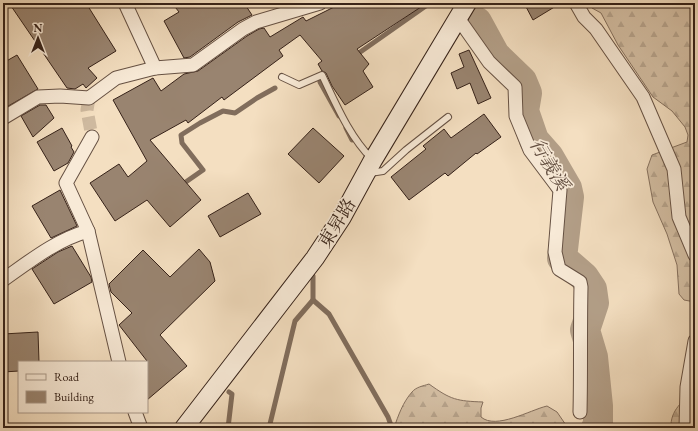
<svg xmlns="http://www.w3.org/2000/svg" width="698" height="431" font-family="'EB Garamond','Noto Serif TC',serif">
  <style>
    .forest { fill: url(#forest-firs); stroke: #85705e }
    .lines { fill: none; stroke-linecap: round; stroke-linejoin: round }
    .stream { stroke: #816d5c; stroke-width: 5 }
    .river { stroke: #b39f88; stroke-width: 30 }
    .building { fill: #998470; stroke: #362219 }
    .street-tunnel { stroke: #ceb99f; stroke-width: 13; stroke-dasharray: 13 6; stroke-linecap: butt }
    .lane-casing { stroke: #665143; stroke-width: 8 }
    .street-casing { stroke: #665143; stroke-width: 15 }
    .secondary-casing { stroke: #362219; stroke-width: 20 }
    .lane { stroke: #f8ead7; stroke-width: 6 }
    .street { stroke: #f8ead7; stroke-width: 13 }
    .secondary { stroke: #f8ead7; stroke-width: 18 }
    .labels { text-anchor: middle; stroke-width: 3.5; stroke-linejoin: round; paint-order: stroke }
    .street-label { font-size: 18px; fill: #362219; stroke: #f8ead7 }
    .water-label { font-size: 19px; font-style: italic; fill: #624e40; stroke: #f8ead7 }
  </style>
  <defs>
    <pattern id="forest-firs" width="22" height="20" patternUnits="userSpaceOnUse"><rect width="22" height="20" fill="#d4bfa4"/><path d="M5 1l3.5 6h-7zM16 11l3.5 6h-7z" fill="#b7a48d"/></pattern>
  </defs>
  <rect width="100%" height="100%" fill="#f4dfc1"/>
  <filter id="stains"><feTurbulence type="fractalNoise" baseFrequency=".005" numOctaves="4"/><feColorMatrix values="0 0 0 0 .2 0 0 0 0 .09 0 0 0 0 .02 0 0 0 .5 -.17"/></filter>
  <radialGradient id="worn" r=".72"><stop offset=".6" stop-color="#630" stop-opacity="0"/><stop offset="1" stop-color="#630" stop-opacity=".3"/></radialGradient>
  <!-- forest -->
  <g class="forest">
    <path d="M 589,3 L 695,3 L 695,302 L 684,300 L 679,294 L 677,265 L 667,234 L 653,202 L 647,169 L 652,155 L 687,142 L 688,135 L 685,127 L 672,111 L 653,97 L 618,45 L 601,13 L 592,8 Z"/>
    <path d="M 429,384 C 451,400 457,401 483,402 L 481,408 L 481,417 C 496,430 530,410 547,406 L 557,412 L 568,428 L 394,428 C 398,416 403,402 412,392 C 416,387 423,386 429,384 Z"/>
    <path d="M 695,390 L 695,428 L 671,428 C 670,410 683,401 695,390 Z"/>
  </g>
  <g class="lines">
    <!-- stream -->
    <g class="stream">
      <path d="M 356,55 L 430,3"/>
      <path d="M 320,82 L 339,116"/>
      <path d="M 346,128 L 352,140"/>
      <path d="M 180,186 L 203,170 L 182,143 L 181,135 L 200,123 L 223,111 L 235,113 L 257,98 L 275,88"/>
      <path d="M 313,300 L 329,314 L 388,417 L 392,428"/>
      <path d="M 228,428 L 232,394 L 229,392"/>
      <path d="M 269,428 L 295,321 L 313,300 L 313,276"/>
    </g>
    <!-- river -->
    <path class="river" d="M 477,22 L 495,55 L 522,81 L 527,93 L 524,111 L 534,140 L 549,157 L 567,188 L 569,197 L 562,258 L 584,277 L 592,289 L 594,303 L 585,330 L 593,357 L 598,406 L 598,426 L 596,428"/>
  </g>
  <!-- building -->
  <g class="building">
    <path d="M 9,3 L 86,3 L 116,51 L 88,68 L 97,78 L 86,88 L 83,84 L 75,89 L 67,88 Z"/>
    <path d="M 172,3 L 244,3 L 252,15 L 238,22 L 190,57 L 184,58 L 164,21 L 179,12 Z"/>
    <path d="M 342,3 L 427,3 L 357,49 L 369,64 L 363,71 L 373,87 L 345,105 L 332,86 L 326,73 L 322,71 L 318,64 L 322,61 L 300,35 L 279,50 L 283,56 L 224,100 L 222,97 L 188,123 L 186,120 L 150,140 L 201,200 L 170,227 L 147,200 L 115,221 L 90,183 L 119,164 L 128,177 L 147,161 L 113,100 L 153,78 L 161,91 L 184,74 L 198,71 L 247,36 L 259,29 L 264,28 L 270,37 L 303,17 L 306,21 Z"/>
    <path d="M 524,3 L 561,3 L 533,20 Z"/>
    <path d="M 469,50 L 491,98 L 478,104 L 470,83 L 457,89 L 451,73 L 464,67 L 459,54 Z"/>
    <path d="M 17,55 L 38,89 L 3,109 L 3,63 Z"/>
    <path d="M 40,105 L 46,105 L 54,118 L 33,137 L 21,116 Z"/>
    <path d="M 484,114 L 501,137 L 477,154 L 476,153 L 448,176 L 445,173 L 409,200 L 391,177 L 426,149 L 423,146 L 444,129 L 451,138 Z"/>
    <path d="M 62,128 L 72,146 L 71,147 L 74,152 L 68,163 L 54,171 L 37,142 Z"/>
    <path d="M 313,128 L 344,156 L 319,183 L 288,154 Z"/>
    <path d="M 60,190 L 77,226 L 51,238 L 32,206 Z"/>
    <path d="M 248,193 L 261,214 L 220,237 L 208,216 Z"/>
    <path d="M 72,246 L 91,277 L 92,282 L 54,304 L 32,269 L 58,252 Z"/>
    <path d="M 199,249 L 210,262 L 215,281 L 160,335 L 187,366 L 147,400 L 147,361 L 119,325 L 132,313 L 111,292 L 109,284 L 143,250 L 170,277 Z"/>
    <path d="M 38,332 L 39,362 L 19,362 L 19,371 L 3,372 L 3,334 Z"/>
  </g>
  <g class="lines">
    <!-- street-tunnel -->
    <path class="street-tunnel" d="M 89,98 L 87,110 L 92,137"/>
    <defs>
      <g id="lane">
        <path d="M 282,77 L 299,85 L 322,75 C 336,104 349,136 372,159"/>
        <path d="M 370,173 L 383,171 L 406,150 L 448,117"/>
      </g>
      <g id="street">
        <path d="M 125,3 L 155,68"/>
        <path d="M 576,3 L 584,17 L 596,29 L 643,97 L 674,169 L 679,217 L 695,255"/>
        <path d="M 458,18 L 489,62 L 515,87 L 516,116 L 530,150 L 560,190 L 555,252 L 559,269 L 580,282 L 581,287 C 580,329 581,370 580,412"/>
        <path d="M 3,118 L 38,97 L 60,96 L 89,98 L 116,78 L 155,68 L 193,65 L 243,29 L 256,22 L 320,3"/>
        <path d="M 92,137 L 66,183 L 88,231 L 119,362"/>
        <path d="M 3,280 C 30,261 56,240 88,231"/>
        <path d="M 135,412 L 141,428"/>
        <path d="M 686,428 L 687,387 L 695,341"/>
      </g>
      <path id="secondary" d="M 184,428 L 315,258 L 342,217 L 373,160 L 467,3"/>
    </defs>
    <!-- lane casing -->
    <use href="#lane" class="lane-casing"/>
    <!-- street casing -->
    <use href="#street" class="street-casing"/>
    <!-- secondary casing -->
    <use href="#secondary" class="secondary-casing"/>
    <!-- lane -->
    <use href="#lane" class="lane"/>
    <!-- street -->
    <use href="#street" class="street"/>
    <!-- secondary -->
    <use href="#secondary" class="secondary"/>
  </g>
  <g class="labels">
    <!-- street labels -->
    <g class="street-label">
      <text transform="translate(337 223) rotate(-59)" y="6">東昇路</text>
    </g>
    <!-- water labels -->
    <g class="water-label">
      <text transform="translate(550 164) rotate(59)" y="7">行義溪</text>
    </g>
  </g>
  <!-- margin -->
  <rect width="698" height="431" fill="none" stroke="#f4dfc1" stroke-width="16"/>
  <rect x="4" y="4" width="690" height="423" fill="none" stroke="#362219" stroke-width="2"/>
  <rect x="8" y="8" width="682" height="415" fill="none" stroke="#362219"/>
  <!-- legend -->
  <rect x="18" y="361" width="130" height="52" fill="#f8ead7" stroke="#aa9a8b"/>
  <rect x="26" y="374" width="20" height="6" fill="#f8ead7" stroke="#aa9a8b"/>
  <text x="54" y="381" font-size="12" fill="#362219">Road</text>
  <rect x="26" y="391" width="20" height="12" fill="#998470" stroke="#aa9a8b"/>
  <text x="54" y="401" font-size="12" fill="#362219">Building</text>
  <!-- north arrow -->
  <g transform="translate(38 38)" stroke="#f8ead7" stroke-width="3" paint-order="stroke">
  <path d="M0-3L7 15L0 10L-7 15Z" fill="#362219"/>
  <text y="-6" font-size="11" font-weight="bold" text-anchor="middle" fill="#362219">N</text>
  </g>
  <rect width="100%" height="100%" filter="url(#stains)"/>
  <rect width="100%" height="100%" fill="url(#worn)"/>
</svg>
